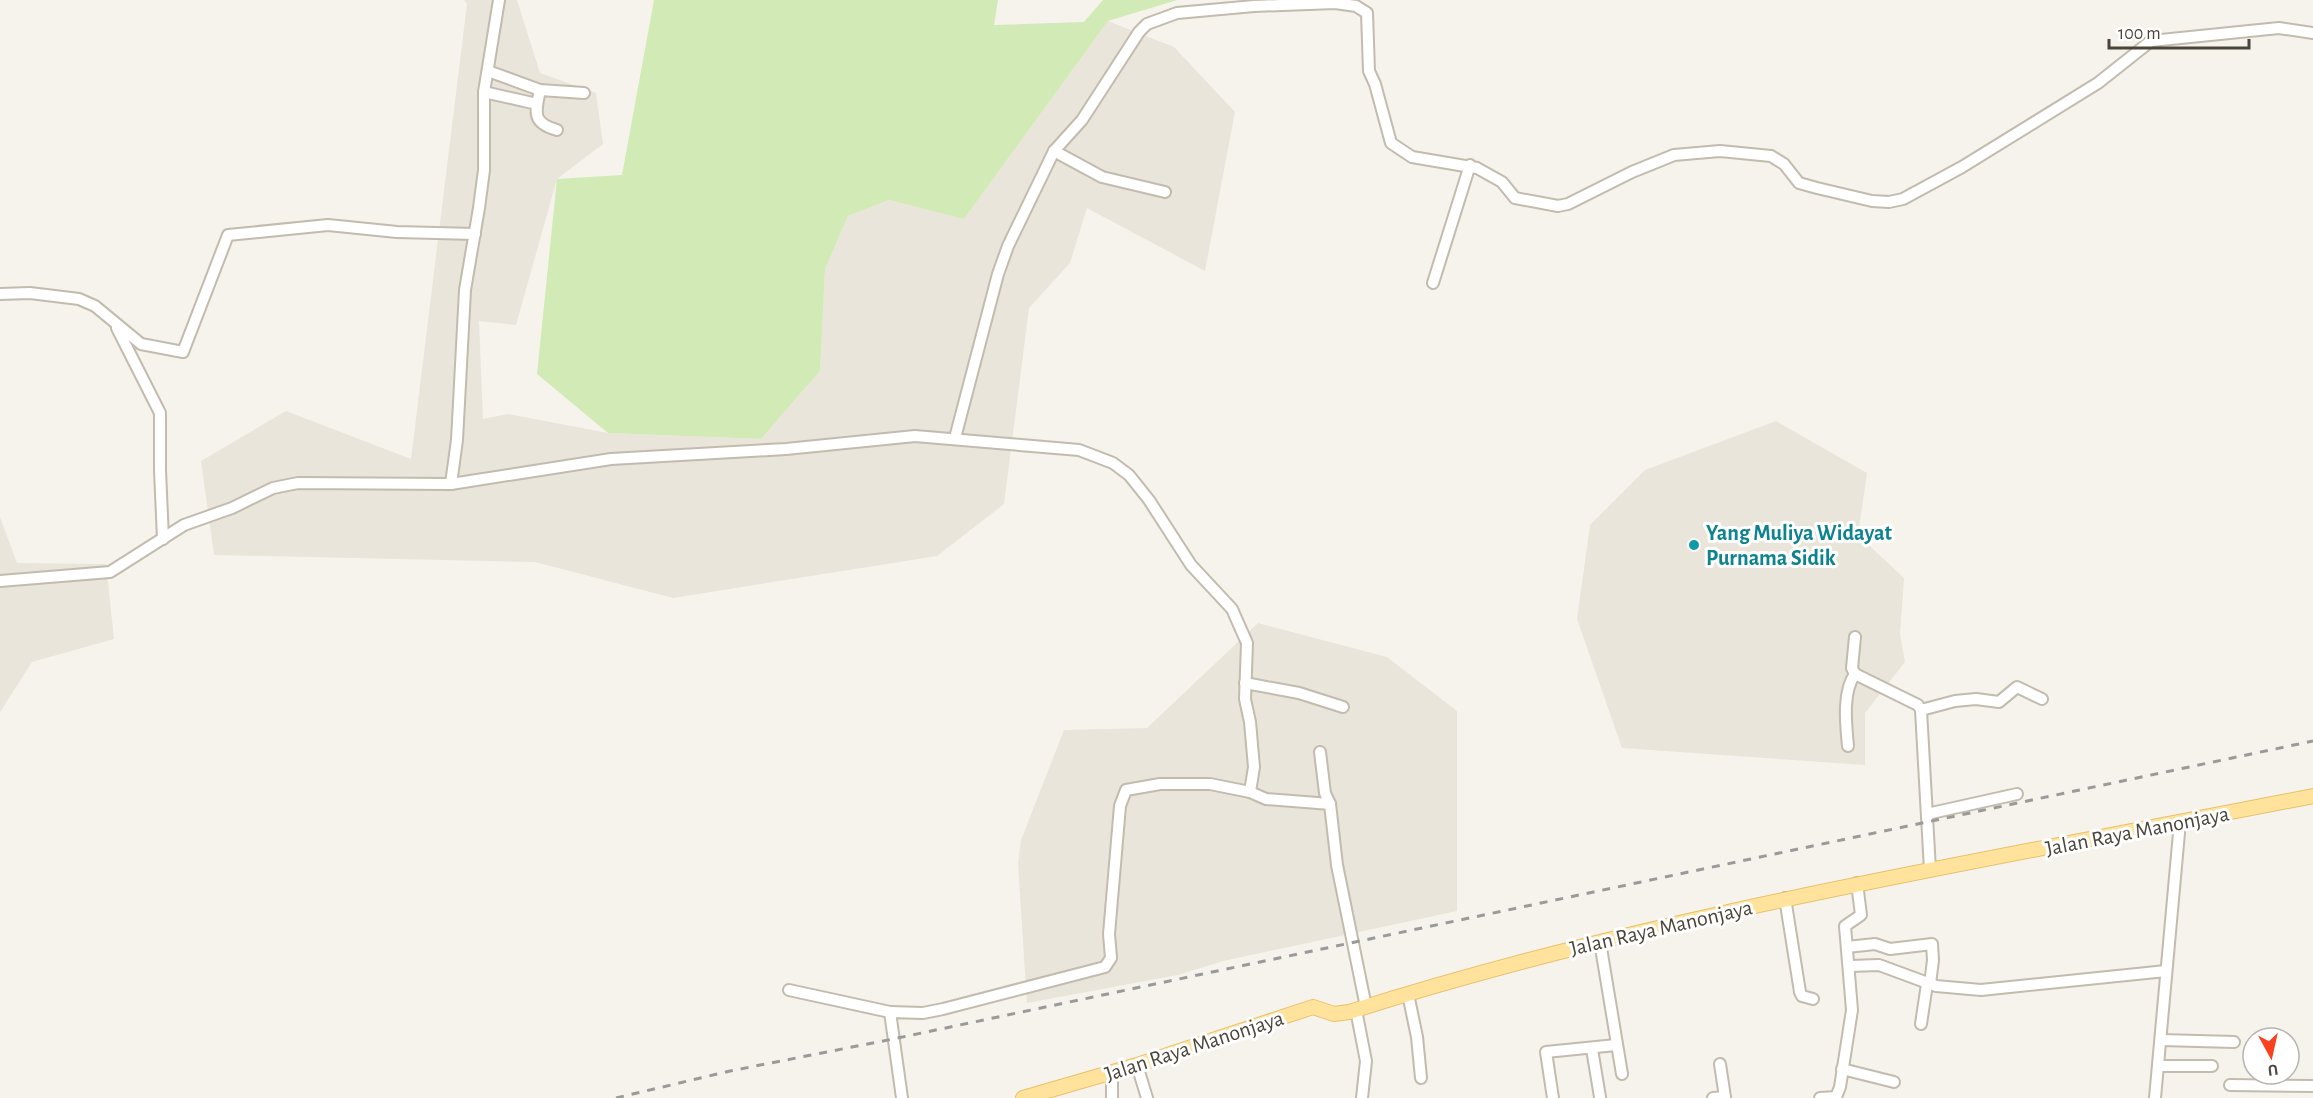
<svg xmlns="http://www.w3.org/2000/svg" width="2313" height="1098" font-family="'Alegreya Sans',sans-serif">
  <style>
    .residential { fill: #eae5da }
    .green { fill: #d2eab5 }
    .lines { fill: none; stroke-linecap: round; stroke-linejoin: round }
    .minor-casing { stroke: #c2bbae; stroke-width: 14 }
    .major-casing { stroke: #e6c16a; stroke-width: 16 }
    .minor { stroke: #fff; stroke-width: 10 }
    .major { stroke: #ffe39c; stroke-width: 14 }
    .rail { stroke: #9a9a9a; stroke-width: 3; stroke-dasharray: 8 8; stroke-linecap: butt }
    .culture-dot { fill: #0f9aa8; stroke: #fff; stroke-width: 2 }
    .labels { text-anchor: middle; stroke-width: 6; stroke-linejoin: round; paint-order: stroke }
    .culture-label { font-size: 22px; font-weight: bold; fill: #0d838f; stroke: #fff; text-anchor: start }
    .street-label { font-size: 22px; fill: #4b4439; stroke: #fff }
  </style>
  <rect width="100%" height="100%" fill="#f6f3ec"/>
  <!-- residential -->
  <g class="residential">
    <path d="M 464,0 L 517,0 L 540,73 L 596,93 L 603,144 L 557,179 L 516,325 L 479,321 L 483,419 L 508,414 L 608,433 L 761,439 L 820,371 L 825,269 L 848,216 L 889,200 L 964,219 L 1108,21 L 1174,47 L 1235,112 L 1205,271 L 1087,208 L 1070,263 L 1029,308 L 1004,504 L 937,556 L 673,598 L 535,562 L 214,555 L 201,461 L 286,411 L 411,459 L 467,4 Z"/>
    <path d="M 1776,421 L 1867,473 L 1858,535 L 1904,578 L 1900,634 L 1905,662 L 1865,713 L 1865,765 L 1622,748 L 1577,619 L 1590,525 L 1645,470 Z"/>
    <path d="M 0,517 L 17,563 L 106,564 L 114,639 L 32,662 L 0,712 Z"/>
    <path d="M 1258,623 L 1387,657 L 1457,711 L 1457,911 L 1223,961 L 1178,975 L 1027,1003 L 1018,864 L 1021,840 L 1064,730 L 1147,728 Z"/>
  </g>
  <!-- green -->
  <path class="green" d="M 654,0 L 998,0 L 994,25 L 1084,22 L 1103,0 L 1177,0 L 1108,21 L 964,219 L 889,200 L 848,216 L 825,269 L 820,371 L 761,439 L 608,433 L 537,374 L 557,179 L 622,175 Z"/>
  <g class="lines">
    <defs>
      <g id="minor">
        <path d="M 488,71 L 540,90 L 584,93"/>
        <path d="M 540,90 C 535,113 532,123 557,130"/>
        <path d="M 484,92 L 537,104"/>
        <path d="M 1054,151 L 1102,177 L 1165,192"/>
        <path d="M 1433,283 L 1470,165"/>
        <path d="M 0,294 L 30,293 L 79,299 L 95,306 L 141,344 L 183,352 L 228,235 L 328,225 L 397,232 L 475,234"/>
        <path d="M 117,328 L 160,413 L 160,470 L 163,539"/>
        <path d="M 955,438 L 998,274 L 1008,246 L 1054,151 L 1082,120 L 1139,32 L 1147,24 L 1177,13 L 1254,6 L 1335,3 L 1356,6 L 1367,13 L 1369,71 L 1375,84 L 1391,143 L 1412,157 L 1477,168 L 1502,182 L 1515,198 L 1558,206 L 1568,204 L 1632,172 L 1674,155 L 1720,151 L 1771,156 L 1784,164 L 1799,183 L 1817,188 L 1872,201 L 1889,202 L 1903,199 L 1962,167 L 2098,83 L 2151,41 L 2279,28 L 2313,33"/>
        <path d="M 451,484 L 457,440 L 465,290 L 479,208 L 484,170 L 484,92 L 499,0"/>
        <path d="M 0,581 L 110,572 L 184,525 L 232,508 L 273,488 L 298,483 L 451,484 L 611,459 L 786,449 L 915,436 L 1079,450 L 1113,463 L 1129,475 L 1149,500 L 1191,565 L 1232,609 L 1247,643 L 1245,699 L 1250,722 L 1254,767 L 1250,792"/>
        <path d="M 1855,637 L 1852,668 L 1855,674 L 1918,705 L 1921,710 L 1930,870"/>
        <path d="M 1245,683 L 1299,693 L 1343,707"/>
        <path d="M 1921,710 L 1955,701 L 1976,699 L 1999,702 L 2017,687 L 2042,699"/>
        <path d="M 1848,746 C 1846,725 1842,692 1855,674"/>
        <path d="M 1320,752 L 1325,793 L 1330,804"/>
        <path d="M 1927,814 L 2017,794"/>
        <path d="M 1785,898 L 1800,992 L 1802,996 L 1813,999"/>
        <path d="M 1600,942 L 1622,1074"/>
        <path d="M 1847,947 L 1875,944 L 1890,949 L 1932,944 L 1933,960 L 1930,984"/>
        <path d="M 1850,966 L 1879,965 L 1936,986 L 1981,990 L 2166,971"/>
        <path d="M 789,990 L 890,1012"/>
        <path d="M 1408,994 L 1417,1037 L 1421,1078"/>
        <path d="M 1356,1010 L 1366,1061 L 1362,1098"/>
        <path d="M 1921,1024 L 1927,984"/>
        <path d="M 2161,1040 L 2234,1042"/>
        <path d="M 1592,1049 L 1600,1097"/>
        <path d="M 1137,1065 L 1147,1098"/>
        <path d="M 2160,1066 L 2212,1066"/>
        <path d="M 1842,1069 L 1894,1082"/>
        <path d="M 1112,1072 L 1112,1098"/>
        <path d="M 2230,1085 L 2313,1086"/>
        <path d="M 902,1098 L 890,1012 L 923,1013 L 943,1009 L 1105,967 L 1111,958 L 1109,934 L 1120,806 L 1126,790 L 1160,784 L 1210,784 L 1250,792 L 1266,799 L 1330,804 L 1337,865 L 1366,1007"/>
        <path d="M 1553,1098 L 1546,1052 L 1616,1045"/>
        <path d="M 1713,1098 L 1725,1097 L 1720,1064"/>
        <path d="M 1820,1098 L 1836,1097 L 1840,1087 L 1852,1010 L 1845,926 L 1861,915 L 1857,883"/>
        <path d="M 2155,1098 L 2180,822"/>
      </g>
      <path id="major" d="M 1023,1098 L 1137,1065 L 1313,1007 L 1334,1014 L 1349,1012 C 1664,912 1990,860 2313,796"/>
    </defs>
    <!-- minor casing -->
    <use href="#minor" class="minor-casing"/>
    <!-- major casing -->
    <use href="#major" class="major-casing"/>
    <!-- minor -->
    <use href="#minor" class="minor"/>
    <!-- major -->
    <use href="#major" class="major"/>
    <!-- rail -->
    <path class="rail" d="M 616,1098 L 730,1071 L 893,1039 L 2313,741"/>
  </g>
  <!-- markers -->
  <circle class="culture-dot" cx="1694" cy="545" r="6"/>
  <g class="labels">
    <!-- culture labels -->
    <g class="culture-label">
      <text x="1706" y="540">Yang Muliya Widayat<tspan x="1706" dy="25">Purnama Sidik</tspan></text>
    </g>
    <!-- street labels -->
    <g class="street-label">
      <text transform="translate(2137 830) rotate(-11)" y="8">Jalan Raya Manonjaya</text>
      <text transform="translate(1661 927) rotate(-13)" y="8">Jalan Raya Manonjaya</text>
      <text transform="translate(1194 1045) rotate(-18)" y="8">Jalan Raya Manonjaya</text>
    </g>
  </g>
  <!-- north arrow -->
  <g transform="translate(2271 1056) rotate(172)"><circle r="28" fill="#ffffff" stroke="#b7b4b0" stroke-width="1.5"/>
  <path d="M0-4.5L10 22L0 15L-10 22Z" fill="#fc3f1d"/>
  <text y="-9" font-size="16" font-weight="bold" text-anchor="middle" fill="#4b4439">U</text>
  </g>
  <!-- scale -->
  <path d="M2109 39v9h140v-9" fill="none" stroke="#4b4439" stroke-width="3"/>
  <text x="2118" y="39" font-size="18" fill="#4b4439" stroke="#ffffff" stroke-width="4.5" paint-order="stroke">100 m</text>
</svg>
